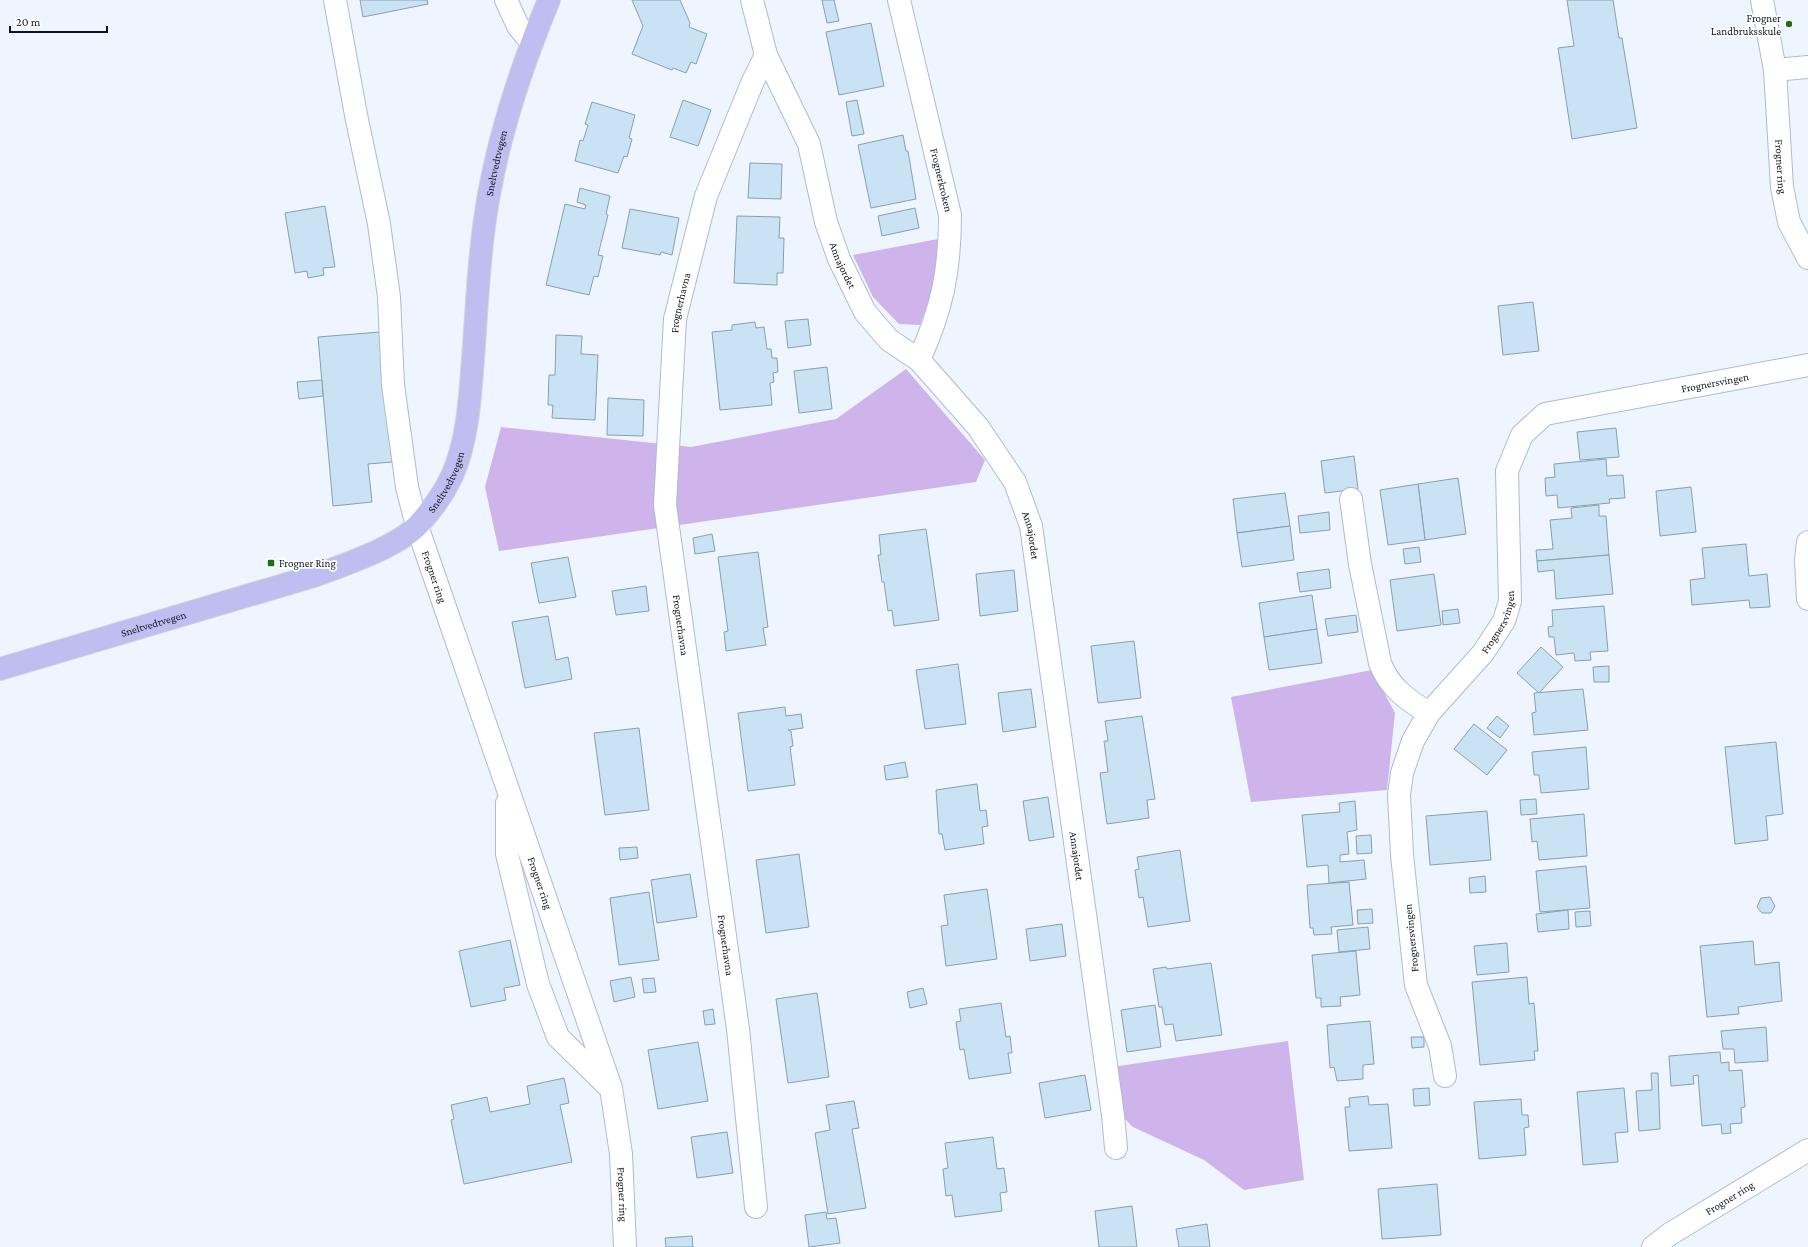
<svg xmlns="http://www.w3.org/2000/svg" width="1808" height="1247" font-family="'Crimson Pro',serif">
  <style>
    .green { fill: #ceb4eb }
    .building { fill: #c9e3f4; stroke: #87a0b0 }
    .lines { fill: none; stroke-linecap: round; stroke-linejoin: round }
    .minor-casing { stroke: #adbbd2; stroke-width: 24 }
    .major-casing { stroke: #d4d5d6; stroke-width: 24 }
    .minor { stroke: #fff; stroke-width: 22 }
    .major { stroke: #bebef0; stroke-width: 22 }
    .poi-dot { fill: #216f14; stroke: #fff; stroke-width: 1.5 }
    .labels { text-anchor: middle; stroke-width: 3.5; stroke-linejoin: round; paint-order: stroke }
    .poi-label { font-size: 11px; fill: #0f141c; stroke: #fff; text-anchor: end }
    .street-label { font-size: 11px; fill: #0f141c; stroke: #fff }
  </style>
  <rect width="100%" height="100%" fill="#eff5ff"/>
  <!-- green -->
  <g class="green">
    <path d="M 938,239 L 937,277 L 920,325 L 899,324 L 873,297 L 853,255 Z"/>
    <path d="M 906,369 L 985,460 L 976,482 L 499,551 L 485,487 L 501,427 L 691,447 L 836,419 Z"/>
    <path d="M 1372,670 L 1395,713 L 1387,790 L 1251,802 L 1231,697 Z"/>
    <path d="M 1288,1041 L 1304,1180 L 1244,1190 L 1204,1160 L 1133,1127 L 1123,1117 L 1112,1067 Z"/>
  </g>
  <!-- building -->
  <g class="building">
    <path d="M 360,0 L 427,0 L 428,4 L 363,17 Z"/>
    <path d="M 632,0 L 680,0 L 690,23 L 689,27 L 707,34 L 696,64 L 691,62 L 686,73 L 673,68 L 672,70 L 632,54 L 643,26 Z"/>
    <path d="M 822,0 L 834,0 L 839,21 L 827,23 Z"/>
    <path d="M 1567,0 L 1613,0 L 1619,38 L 1622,38 L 1637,128 L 1572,139 L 1558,48 L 1574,46 Z"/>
    <path d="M 871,23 L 884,86 L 839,95 L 826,32 Z"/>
    <path d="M 683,100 L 711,110 L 698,146 L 670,137 Z"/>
    <path d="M 857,100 L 864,134 L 852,136 L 846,102 Z"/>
    <path d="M 592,102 L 635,115 L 629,138 L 632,139 L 627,157 L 624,156 L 618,173 L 575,161 L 580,140 L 583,141 L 588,125 L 585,124 Z"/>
    <path d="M 903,135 L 906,151 L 908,151 L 916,199 L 871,208 L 858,145 Z"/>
    <path d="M 750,163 L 782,164 L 781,199 L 748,198 Z"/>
    <path d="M 580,188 L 610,196 L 606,214 L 608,215 L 598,255 L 603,256 L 598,277 L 594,276 L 589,295 L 546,285 L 565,204 L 585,209 L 586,205 L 577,202 Z"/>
    <path d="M 325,206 L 335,267 L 323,268 L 324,275 L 308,278 L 307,271 L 295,273 L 285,213 Z"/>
    <path d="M 915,208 L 919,228 L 882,236 L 878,216 Z"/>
    <path d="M 630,209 L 679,218 L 672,255 L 661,252 L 660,255 L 622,248 Z"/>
    <path d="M 737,216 L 780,217 L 779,238 L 784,238 L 783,273 L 777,273 L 777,285 L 734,283 Z"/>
    <path d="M 1533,302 L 1539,351 L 1503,355 L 1498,306 Z"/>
    <path d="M 808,319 L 811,345 L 788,348 L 785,321 Z"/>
    <path d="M 755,322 L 756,328 L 764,327 L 767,349 L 771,349 L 772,358 L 777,358 L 778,372 L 773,373 L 774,382 L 770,383 L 772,405 L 720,410 L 712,332 L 732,330 L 732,325 Z"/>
    <path d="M 380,332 L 392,462 L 368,464 L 372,502 L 333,506 L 318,337 Z"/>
    <path d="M 556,335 L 582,336 L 581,354 L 598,355 L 595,420 L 552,418 L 553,405 L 548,405 L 549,375 L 555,375 Z"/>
    <path d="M 827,367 L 832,409 L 799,413 L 794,371 Z"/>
    <path d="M 322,380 L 323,396 L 299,399 L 297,382 Z"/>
    <path d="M 608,398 L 644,400 L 643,436 L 607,435 Z"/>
    <path d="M 1616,428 L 1619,457 L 1580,460 L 1577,432 Z"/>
    <path d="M 1354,456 L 1358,489 L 1325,493 L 1321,461 Z"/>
    <path d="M 1606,459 L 1607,476 L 1623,475 L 1625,498 L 1609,499 L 1610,503 L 1558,508 L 1557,495 L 1546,496 L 1545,478 L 1555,477 L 1554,464 Z"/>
    <path d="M 1458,478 L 1466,534 L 1425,540 L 1418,484 Z"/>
    <path d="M 1418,484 L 1425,540 L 1388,545 L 1380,490 Z"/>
    <path d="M 1691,487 L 1696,532 L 1660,536 L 1656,491 Z"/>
    <path d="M 1285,493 L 1290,526 L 1237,533 L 1233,499 Z"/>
    <path d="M 1599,505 L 1599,516 L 1606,516 L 1609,555 L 1537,561 L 1536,550 L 1553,549 L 1550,520 L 1572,518 L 1571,508 Z"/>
    <path d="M 1329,512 L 1330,530 L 1300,533 L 1298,516 Z"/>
    <path d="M 1290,526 L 1294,560 L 1242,567 L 1237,533 Z"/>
    <path d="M 926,529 L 939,620 L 894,626 L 892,610 L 888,611 L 884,582 L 882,582 L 878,555 L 881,555 L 879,535 Z"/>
    <path d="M 712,534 L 715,551 L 695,554 L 693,538 Z"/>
    <path d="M 1746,544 L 1749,576 L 1767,574 L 1770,607 L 1750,608 L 1749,600 L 1692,605 L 1690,580 L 1705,578 L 1702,548 Z"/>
    <path d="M 1419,547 L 1421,562 L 1405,564 L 1403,549 Z"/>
    <path d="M 758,552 L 768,627 L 763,628 L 766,645 L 726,651 L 724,632 L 728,631 L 718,557 Z"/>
    <path d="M 1609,555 L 1613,594 L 1556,599 L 1554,570 L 1538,572 L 1537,561 Z"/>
    <path d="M 568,557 L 576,597 L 539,603 L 531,563 Z"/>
    <path d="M 1329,569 L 1331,588 L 1300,592 L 1297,573 Z"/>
    <path d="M 1014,570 L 1018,611 L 980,616 L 976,574 Z"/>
    <path d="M 1434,574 L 1441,625 L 1397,631 L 1390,580 Z"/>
    <path d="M 646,586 L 649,611 L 616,615 L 612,591 Z"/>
    <path d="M 1312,595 L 1317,629 L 1264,637 L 1259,603 Z"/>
    <path d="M 1604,606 L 1608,651 L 1590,652 L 1591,660 L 1575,661 L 1574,653 L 1556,655 L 1554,637 L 1549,637 L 1548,627 L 1553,626 L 1552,610 Z"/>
    <path d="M 1458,609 L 1460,623 L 1443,625 L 1442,611 Z"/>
    <path d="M 1356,615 L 1358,632 L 1328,636 L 1325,619 Z"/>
    <path d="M 548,616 L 556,660 L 568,657 L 572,679 L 525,688 L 512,622 Z"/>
    <path d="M 1317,629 L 1322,663 L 1269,670 L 1264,637 Z"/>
    <path d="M 1134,641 L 1141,698 L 1098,703 L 1091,646 Z"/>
    <path d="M 1541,647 L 1563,667 L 1539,693 L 1517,673 Z"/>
    <path d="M 958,664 L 966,724 L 925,729 L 916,670 Z"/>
    <path d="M 1609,666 L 1609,682 L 1594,682 L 1593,667 Z"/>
    <path d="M 1031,689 L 1036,727 L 1003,732 L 998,693 Z"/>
    <path d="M 1583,689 L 1588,730 L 1534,735 L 1532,713 L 1536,712 L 1534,693 Z"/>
    <path d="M 785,707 L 786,716 L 801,714 L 803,728 L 788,730 L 791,731 L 793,746 L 790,747 L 795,785 L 748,791 L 738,713 Z"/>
    <path d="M 1142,716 L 1155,799 L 1147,800 L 1149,818 L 1107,824 L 1100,773 L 1108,772 L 1104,741 L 1108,741 L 1105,721 Z"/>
    <path d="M 1497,716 L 1509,726 L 1500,738 L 1487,728 Z"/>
    <path d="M 1474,724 L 1507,750 L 1487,775 L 1454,749 Z"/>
    <path d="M 639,728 L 649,810 L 605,815 L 594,733 Z"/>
    <path d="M 1776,742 L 1783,814 L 1766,816 L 1768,840 L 1735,844 L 1725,747 Z"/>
    <path d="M 1586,747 L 1589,789 L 1541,793 L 1539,775 L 1534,775 L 1532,752 Z"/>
    <path d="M 905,762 L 908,777 L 886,780 L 884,766 Z"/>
    <path d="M 977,784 L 980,811 L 986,810 L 988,826 L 982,827 L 984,844 L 945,850 L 942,834 L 939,834 L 936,790 Z"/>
    <path d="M 1048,797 L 1054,837 L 1029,841 L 1023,801 Z"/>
    <path d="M 1536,799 L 1537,814 L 1521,815 L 1520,800 Z"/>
    <path d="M 1355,801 L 1357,830 L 1347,832 L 1349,854 L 1340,855 L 1340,862 L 1364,860 L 1366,879 L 1329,883 L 1328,865 L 1307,867 L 1302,815 L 1340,812 L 1339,803 Z"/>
    <path d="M 1487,811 L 1491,860 L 1430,865 L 1426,816 Z"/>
    <path d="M 1584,814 L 1587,856 L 1539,860 L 1537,841 L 1532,842 L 1530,819 Z"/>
    <path d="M 1371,835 L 1372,853 L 1357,854 L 1356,836 Z"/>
    <path d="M 637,847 L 638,858 L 620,860 L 619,848 Z"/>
    <path d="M 1180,850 L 1190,921 L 1148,927 L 1143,897 L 1139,898 L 1135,870 L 1139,869 L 1137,857 Z"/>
    <path d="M 799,854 L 809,927 L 766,933 L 756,860 Z"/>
    <path d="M 1586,866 L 1590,908 L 1540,912 L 1536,871 Z"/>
    <path d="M 690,874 L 697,917 L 657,923 L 651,880 Z"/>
    <path d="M 1485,876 L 1486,892 L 1470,893 L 1469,878 Z"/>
    <path d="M 1349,882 L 1353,925 L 1331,927 L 1332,934 L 1314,935 L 1313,928 L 1310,928 L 1307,885 Z"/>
    <path d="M 987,889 L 997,959 L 946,966 L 941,926 L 948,925 L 944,895 Z"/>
    <path d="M 649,892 L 659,960 L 619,965 L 610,898 Z"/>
    <path d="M 1770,897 L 1775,906 L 1771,913 L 1762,913 L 1757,907 L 1761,898 Z"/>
    <path d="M 1372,909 L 1373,923 L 1358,924 L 1357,910 Z"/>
    <path d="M 1568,910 L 1569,929 L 1538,932 L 1536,914 Z"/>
    <path d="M 1590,911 L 1591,926 L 1576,927 L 1575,912 Z"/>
    <path d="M 1062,924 L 1066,956 L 1030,961 L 1026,929 Z"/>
    <path d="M 1368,927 L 1370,949 L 1339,952 L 1337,930 Z"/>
    <path d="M 510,940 L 520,985 L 504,988 L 506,1000 L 471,1007 L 459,951 Z"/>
    <path d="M 1753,941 L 1755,965 L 1779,962 L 1782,1001 L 1738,1007 L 1739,1014 L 1707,1017 L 1700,946 Z"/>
    <path d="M 1507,943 L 1509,972 L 1477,975 L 1474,946 Z"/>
    <path d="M 1356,951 L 1360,995 L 1340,997 L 1341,1006 L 1321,1007 L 1321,998 L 1316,998 L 1312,955 Z"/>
    <path d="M 1211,963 L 1222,1035 L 1176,1041 L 1173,1024 L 1165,1025 L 1162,1007 L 1159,1007 L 1153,969 L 1166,967 L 1167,969 Z"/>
    <path d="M 631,977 L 635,997 L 614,1002 L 610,981 Z"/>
    <path d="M 1527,977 L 1529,1004 L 1534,1003 L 1538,1051 L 1534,1051 L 1535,1060 L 1480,1065 L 1472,982 Z"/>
    <path d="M 654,978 L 656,992 L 644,993 L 642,979 Z"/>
    <path d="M 923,988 L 927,1004 L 910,1008 L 907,992 Z"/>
    <path d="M 817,993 L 829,1077 L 788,1083 L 776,999 Z"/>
    <path d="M 1001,1003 L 1006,1037 L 1010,1036 L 1012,1053 L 1008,1053 L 1011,1073 L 969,1079 L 964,1049 L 960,1050 L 956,1022 L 961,1021 L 959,1009 Z"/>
    <path d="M 1155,1005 L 1161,1047 L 1127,1052 L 1121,1010 Z"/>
    <path d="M 713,1009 L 715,1024 L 705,1025 L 703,1011 Z"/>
    <path d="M 1370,1021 L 1374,1064 L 1363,1065 L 1363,1079 L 1337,1081 L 1334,1067 L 1330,1068 L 1327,1025 Z"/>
    <path d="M 1766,1027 L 1768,1061 L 1735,1063 L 1734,1049 L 1723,1049 L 1721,1031 Z"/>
    <path d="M 1411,1037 L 1424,1037 L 1424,1047 L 1412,1048 Z"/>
    <path d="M 698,1042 L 708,1101 L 658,1109 L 648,1050 Z"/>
    <path d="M 1720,1052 L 1721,1063 L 1729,1062 L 1729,1071 L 1742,1070 L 1745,1107 L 1741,1108 L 1742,1123 L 1730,1124 L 1731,1133 L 1722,1134 L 1721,1124 L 1702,1126 L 1698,1075 L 1693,1076 L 1694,1084 L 1671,1086 L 1669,1056 Z"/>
    <path d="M 1651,1073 L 1658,1073 L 1660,1129 L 1639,1131 L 1636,1091 L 1652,1090 Z"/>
    <path d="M 1085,1075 L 1091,1110 L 1045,1118 L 1039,1083 Z"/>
    <path d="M 564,1078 L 569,1103 L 560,1105 L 572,1162 L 464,1184 L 451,1120 L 454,1119 L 451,1105 L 487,1097 L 490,1112 L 530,1104 L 527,1086 Z"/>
    <path d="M 1429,1088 L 1430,1105 L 1414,1106 L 1413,1089 Z"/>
    <path d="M 1624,1088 L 1628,1132 L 1615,1133 L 1618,1162 L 1583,1165 L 1577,1092 Z"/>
    <path d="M 1368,1096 L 1369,1105 L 1388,1104 L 1392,1148 L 1349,1151 L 1345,1107 L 1350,1107 L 1349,1098 Z"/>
    <path d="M 1521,1099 L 1522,1115 L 1528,1115 L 1529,1127 L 1524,1128 L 1526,1155 L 1479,1159 L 1474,1102 Z"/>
    <path d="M 854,1101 L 859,1128 L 852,1129 L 866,1208 L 828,1214 L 815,1133 L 830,1130 L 826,1105 Z"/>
    <path d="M 727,1132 L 733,1173 L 697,1178 L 691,1137 Z"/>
    <path d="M 993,1137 L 997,1169 L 1004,1168 L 1007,1192 L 1000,1193 L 1002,1211 L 955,1217 L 952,1195 L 946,1196 L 943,1169 L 948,1168 L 945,1143 Z"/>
    <path d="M 1437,1184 L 1441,1235 L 1382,1239 L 1378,1189 Z"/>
    <path d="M 1132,1206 L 1137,1247 L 1099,1247 L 1095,1211 Z"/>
    <path d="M 826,1212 L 827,1219 L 836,1218 L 840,1243 L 809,1247 L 805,1215 Z"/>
    <path d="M 1207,1224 L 1210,1247 L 1179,1247 L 1176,1229 Z"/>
    <path d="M 692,1236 L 693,1247 L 666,1247 L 665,1238 Z"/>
  </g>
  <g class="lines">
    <defs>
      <g id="minor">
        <path id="s1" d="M 335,0 L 356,115 L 379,224 L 389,297 L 393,385 L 407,487 L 417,526 L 611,1088 L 621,1154 L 625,1247"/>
        <path d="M 506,0 L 518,26 L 532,43"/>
        <path id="s2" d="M 752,0 L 766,55 L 809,144 L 826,222 L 839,259 L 865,312 L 889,340 L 919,360 L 978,427 L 1015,482 L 1031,526 L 1113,1115 L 1116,1148"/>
        <path id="s3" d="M 899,0 L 950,215 C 950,271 942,309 919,360"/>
        <path id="s4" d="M 1762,0 L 1775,70 L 1782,187 L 1789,222 L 1808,258"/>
        <path d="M 1775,70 L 1808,67"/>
        <path d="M 1351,499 L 1360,564 L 1380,663 C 1389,687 1407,700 1429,713"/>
        <path d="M 1808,542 L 1806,560 L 1808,599"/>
        <path d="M 507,803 L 507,854 L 538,984 L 558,1037 L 607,1085"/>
        <path id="s5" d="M 1445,1076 L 1440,1046 L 1416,985 L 1402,855 L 1399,795 L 1402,773 L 1413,741 L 1429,713 L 1483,653 L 1504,621 L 1510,601 L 1507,471 L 1522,435 L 1545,414 L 1808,365"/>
        <path id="s6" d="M 756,1207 L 738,1029 L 665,505 L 675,319 L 706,196 L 753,81 L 766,55"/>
        <path id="s7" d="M 1653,1247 L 1670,1234 L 1808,1150"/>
      </g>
      <g id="major">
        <path id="s8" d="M 0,669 L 317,575 C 346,564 397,547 418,525 C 431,511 444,493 452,476 C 468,440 470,397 473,359 C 477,306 479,252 488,200 C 500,130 522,65 549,0"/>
      </g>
    </defs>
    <!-- minor casing -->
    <use href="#minor" class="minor-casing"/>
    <!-- major casing -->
    <use href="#major" class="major-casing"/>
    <!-- minor -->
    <use href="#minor" class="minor"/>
    <!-- major -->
    <use href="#major" class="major"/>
  </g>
  <!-- markers -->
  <g class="poi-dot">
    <circle cx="1789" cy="24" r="4"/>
    <rect x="267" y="559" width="8" height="8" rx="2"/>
  </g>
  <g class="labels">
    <!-- poi labels -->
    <g class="poi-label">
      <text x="1781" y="22">Frogner<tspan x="1781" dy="13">Landbruksskule</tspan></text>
      <text x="279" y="567" text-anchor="start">Frogner Ring</text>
    </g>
    <!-- street labels -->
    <g class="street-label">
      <text dy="4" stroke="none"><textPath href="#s8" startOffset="821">Sneltvedtvegen</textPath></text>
      <text dy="4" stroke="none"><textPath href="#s4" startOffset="168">Frogner ring</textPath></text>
      <text dy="4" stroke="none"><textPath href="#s3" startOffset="185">Frognerkroken</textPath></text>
      <text dy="4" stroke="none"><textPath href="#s2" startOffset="282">Annajordet</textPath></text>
      <text dy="4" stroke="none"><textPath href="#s6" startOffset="911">Frognerhavna</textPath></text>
      <text dy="4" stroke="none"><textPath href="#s5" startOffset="888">Frognersvingen</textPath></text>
      <text dy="4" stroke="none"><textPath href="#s8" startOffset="496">Sneltvedtvegen</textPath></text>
      <text dy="4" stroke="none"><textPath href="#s2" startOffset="618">Annajordet</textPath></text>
      <text dy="4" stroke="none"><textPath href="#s1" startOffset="587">Frogner ring</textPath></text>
      <text dy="4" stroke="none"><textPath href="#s5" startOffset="491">Frognersvingen</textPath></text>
      <text dy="4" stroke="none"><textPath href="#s8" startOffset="160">Sneltvedtvegen</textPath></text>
      <text transform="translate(681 625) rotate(82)" y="4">Frognerhavna</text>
      <text dy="4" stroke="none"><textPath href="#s2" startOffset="942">Annajordet</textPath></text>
      <text dy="4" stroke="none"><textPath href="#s1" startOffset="911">Frogner ring</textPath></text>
      <text transform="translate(1411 938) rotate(-96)" y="4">Frognersvingen</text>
      <text transform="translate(726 945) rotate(82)" y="4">Frognerhavna</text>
      <text dy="4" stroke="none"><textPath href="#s1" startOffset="1235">Frogner ring</textPath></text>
      <text dy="4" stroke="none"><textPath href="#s7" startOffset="91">Frogner ring</textPath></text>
    </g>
  </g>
  <!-- scale -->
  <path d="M10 26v6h97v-6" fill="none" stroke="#0f141c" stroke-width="2"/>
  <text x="16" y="26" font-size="12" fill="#0f141c" stroke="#ffffff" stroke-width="3" paint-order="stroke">20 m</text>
</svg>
